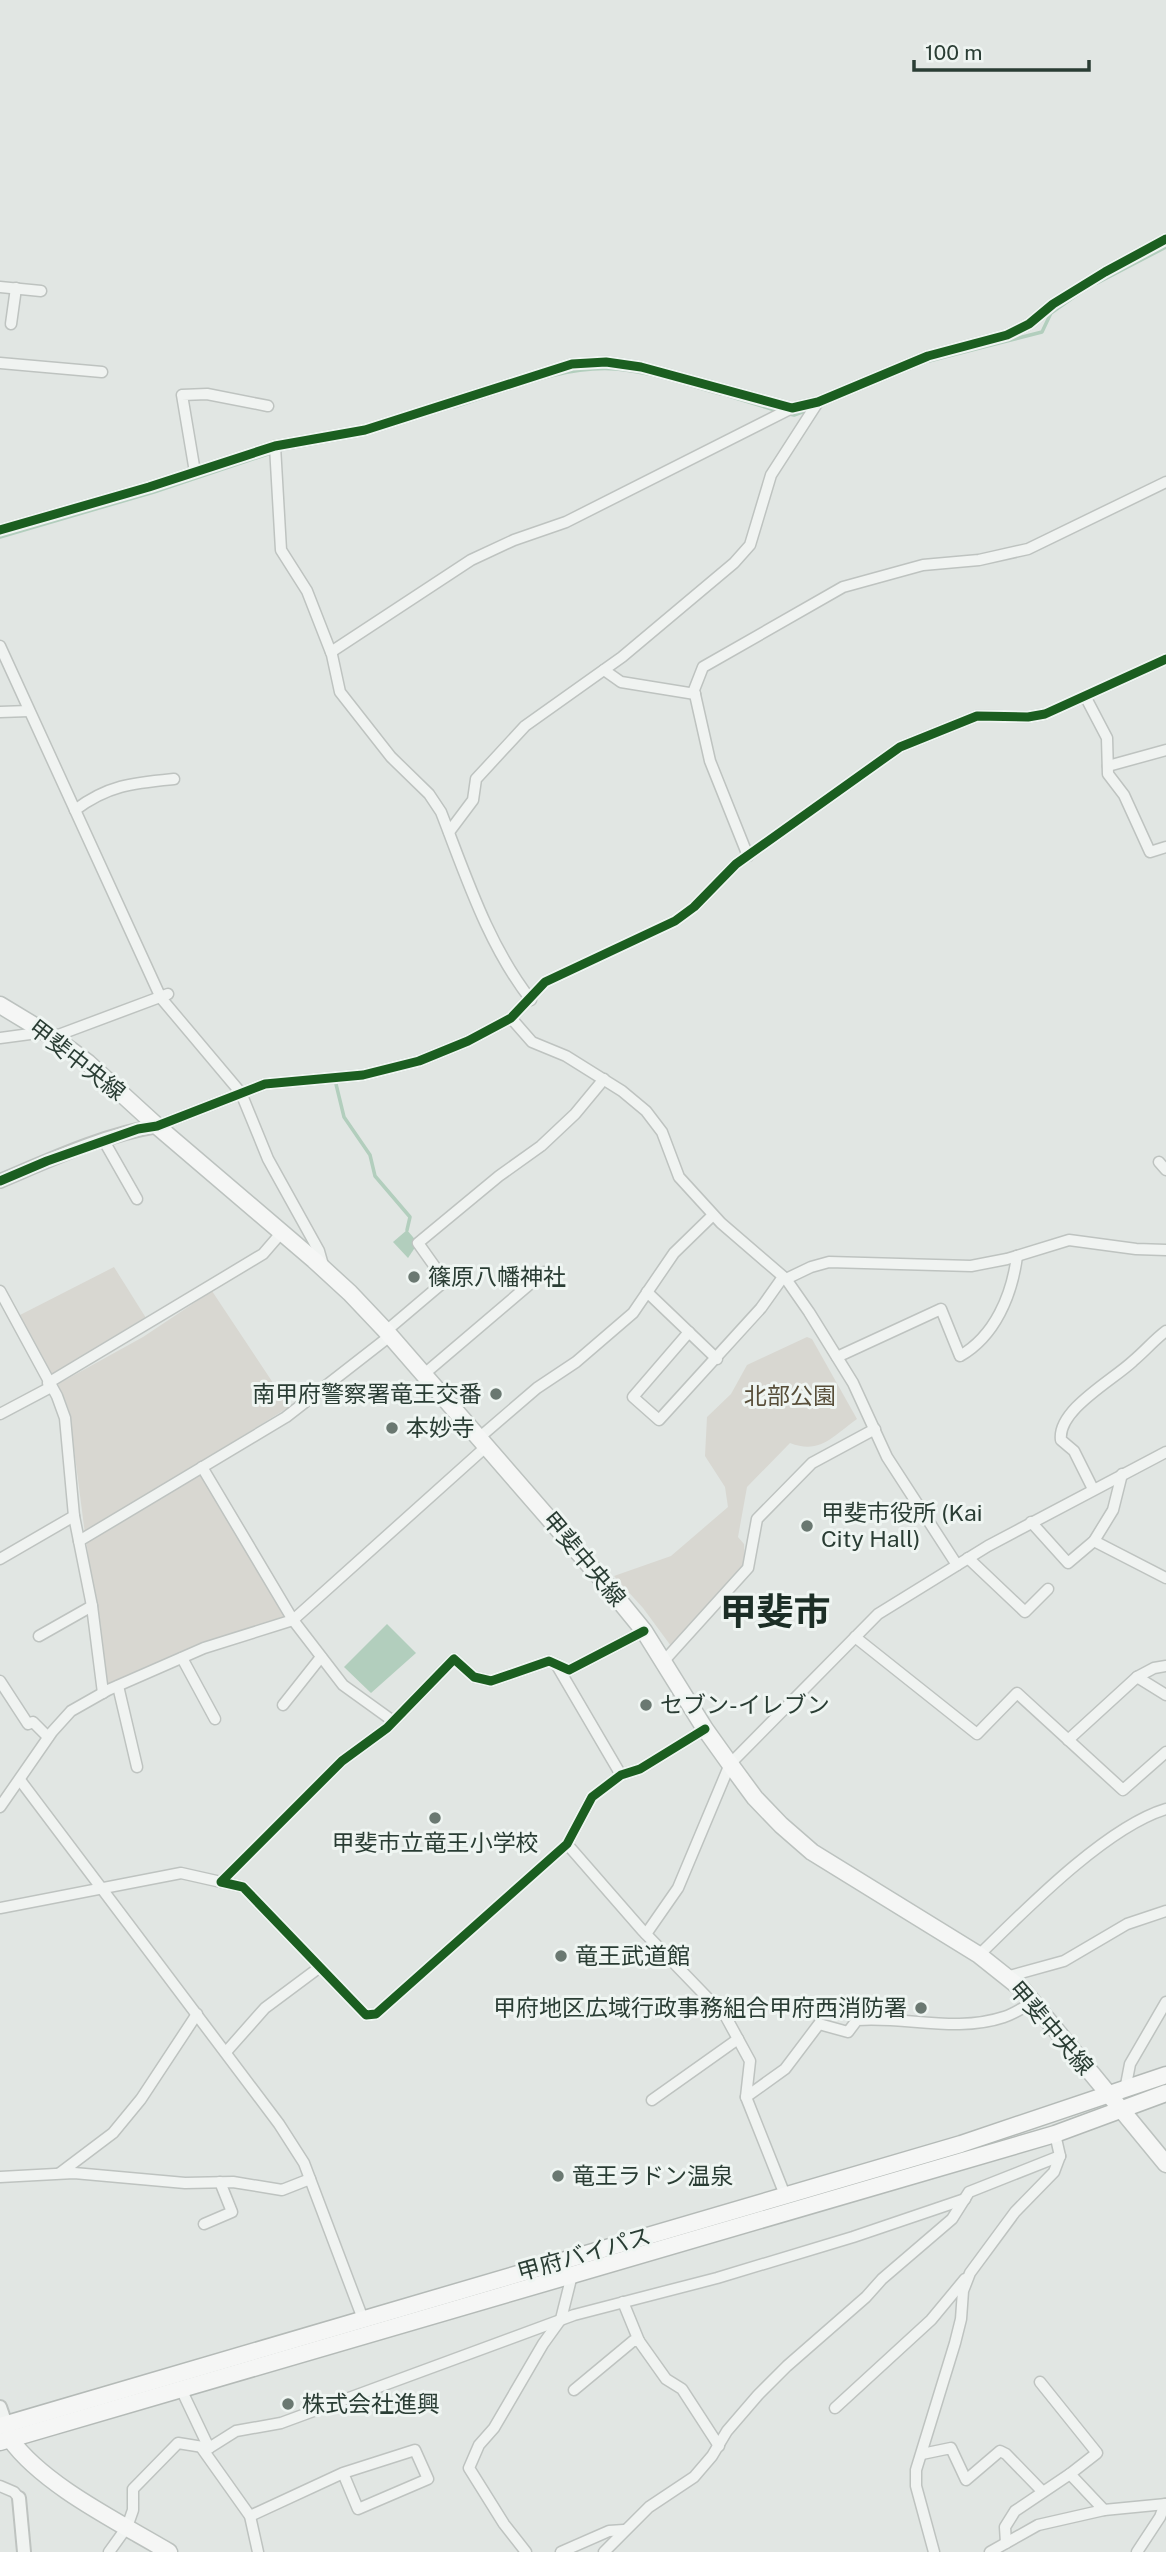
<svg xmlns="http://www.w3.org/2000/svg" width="1166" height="2552" font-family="'Public Sans','Noto Sans JP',sans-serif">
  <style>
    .green { fill: #d8d7d1 }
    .water { fill: #b2cebd }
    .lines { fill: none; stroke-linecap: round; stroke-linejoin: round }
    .stream { stroke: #b2cebd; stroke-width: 3.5 }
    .minor-casing { stroke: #bec3c0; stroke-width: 13 }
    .tertiary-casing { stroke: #bec3c0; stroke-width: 16 }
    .primary-casing { stroke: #bcc2bf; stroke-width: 19 }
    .trunk-casing { stroke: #b4bab7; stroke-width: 19 }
    .minor { stroke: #f0f3f1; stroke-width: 10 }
    .tertiary { stroke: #f0f3f1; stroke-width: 12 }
    .primary { stroke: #f5f6f5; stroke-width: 16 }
    .trunk { stroke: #f5f6f5; stroke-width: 16 }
    .cycleway-casing { stroke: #eff5f2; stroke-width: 13 }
    .cycleway { stroke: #1b5e20; stroke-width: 9 }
    .poi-dot { fill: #6a7871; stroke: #eff5f2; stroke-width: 2.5 }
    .labels { text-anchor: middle; stroke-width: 6; stroke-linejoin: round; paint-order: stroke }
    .street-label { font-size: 23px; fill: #2a3d34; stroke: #eff5f2 }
    .poi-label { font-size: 23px; fill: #2a3d34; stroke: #eff5f2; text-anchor: start }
    .park-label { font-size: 23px; fill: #584e39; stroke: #eff5f2 }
    .town-label { font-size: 37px; font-weight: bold; fill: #1c2e26; stroke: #eff5f2 }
  </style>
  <rect width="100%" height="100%" fill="#e1e6e3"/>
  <!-- green -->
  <g class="green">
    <path d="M 114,1267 L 146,1318 L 51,1376 L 20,1315 Z"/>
    <path d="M 212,1291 L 289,1407 L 85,1534 L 69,1410 L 58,1384 L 143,1337 Z"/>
    <path d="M 807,1337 L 812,1339 L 857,1419 C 833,1436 820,1455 790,1443 L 747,1487 L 738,1537 L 744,1544 L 745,1563 L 671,1646 L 643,1608 L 614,1576 L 671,1556 L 728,1507 L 725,1487 L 705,1456 L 707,1417 L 731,1394 L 747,1365 Z"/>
    <path d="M 201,1469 L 290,1619 L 104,1690 L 86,1538 Z"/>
  </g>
  <!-- water -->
  <g class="water">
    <path d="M 407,1230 L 418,1243 L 408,1258 L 393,1242 Z"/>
    <path d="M 387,1624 L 416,1653 L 371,1693 L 344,1667 Z"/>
  </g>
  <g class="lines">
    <!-- stream -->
    <g class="stream">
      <path d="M 1097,283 L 1166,247"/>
      <path d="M 929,361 L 1042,332 L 1051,313 L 1078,294"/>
      <path d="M 729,396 L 778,411"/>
      <path d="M 454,407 C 506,391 561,365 616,369 C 652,372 687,385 721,394"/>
      <path d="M 789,414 L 794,415 L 808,410"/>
      <path d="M 291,448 L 356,436"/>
      <path d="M 0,537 L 154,492 L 274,452"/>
      <path d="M 335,1080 L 344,1117 L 370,1155 L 375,1176 L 410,1217 L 407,1230"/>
    </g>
    <defs>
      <g id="minor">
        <path d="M 0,287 L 41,291"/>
        <path d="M 11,324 L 16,288"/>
        <path d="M 0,363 L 102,372"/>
        <path d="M 275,446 L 281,550 L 307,591 L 332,655 L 340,692 L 391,757 L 429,794 L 441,812 C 466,876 488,945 531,1000"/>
        <path d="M 195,472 L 182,395 L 207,394 L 268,406"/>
        <path d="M 0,530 L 149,487 L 275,446 L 365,430 L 572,364 L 606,362 L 641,367 L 792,408 L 818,402 L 928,356 L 1007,335 L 1029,324 L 1053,304 L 1105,272 L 1166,239"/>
        <path d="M 0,646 L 161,998 L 241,1093 L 268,1159 L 319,1251 L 323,1265"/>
        <path d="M 331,652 L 471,560 L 514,540 L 566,522 L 792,408"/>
        <path d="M 604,670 L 621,682 L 695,694"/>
        <path d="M 1085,696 L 1107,738 L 1108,774 L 1124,795 L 1150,852 L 1166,847"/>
        <path d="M 0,712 L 29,711"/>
        <path d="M 1108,766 L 1166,750"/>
        <path d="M 75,810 C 108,785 133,783 174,779"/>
        <path d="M 449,832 L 473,800 L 476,779 L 525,726 L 622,657 L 734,563 L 750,545 L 771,475 L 818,402"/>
        <path d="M 748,856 L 710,761 L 694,690 L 703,667 L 843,587 L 923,565 L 979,560 L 1028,549 L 1166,482"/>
        <path d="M 511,1018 L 532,1042 L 566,1056 L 622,1091 L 646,1111 L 662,1132 L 679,1177 L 721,1223 L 786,1279 L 809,1312 L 853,1383 L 887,1457 L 957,1565"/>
        <path d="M 53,1037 L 168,994"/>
        <path d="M 0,1038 L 45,1032"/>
        <path d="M 157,1126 L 265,1084 L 363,1075 L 419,1061 L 468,1041 L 511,1018 L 545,982 L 675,921 L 694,907 L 736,864 L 900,747 L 977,716 L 1028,717 L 1045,714 L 1166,659"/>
        <path d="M 104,1141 L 137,1199"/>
        <path d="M 1159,1162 L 1166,1170"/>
        <path d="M 786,1279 L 811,1267 L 829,1262 L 971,1266 L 1007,1259 L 1069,1240 L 1136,1249 L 1166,1250"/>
        <path d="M 0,1291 L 57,1396 L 65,1418 L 74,1516 L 92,1606 L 103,1693"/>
        <path d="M 647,1292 L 717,1359"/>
        <path d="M 386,1331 L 445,1281 L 418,1243 L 499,1176 L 541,1146 L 575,1114 L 604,1079"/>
        <path d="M 689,1332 L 633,1397 L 659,1420 L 761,1308 L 783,1277"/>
        <path d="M 837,1357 L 941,1309 L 960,1356 C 995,1336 1012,1295 1017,1256"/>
        <path d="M 423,1375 L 544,1272"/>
        <path d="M 48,1383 L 263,1254 L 282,1232"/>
        <path d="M 0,1414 L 51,1387"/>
        <path d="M 480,1437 L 537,1388 L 576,1362 L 633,1313 L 674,1253 L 713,1215"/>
        <path d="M 202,1467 L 293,1620 L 343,1685 L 393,1721"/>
        <path d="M 1093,1489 L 1074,1451 L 1061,1440 C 1057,1410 1113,1380 1133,1361 C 1144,1352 1154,1340 1166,1331"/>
        <path d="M 1031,1522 L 1068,1563 L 1094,1541 L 1113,1510 L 1122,1474"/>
        <path d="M 79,1541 L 286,1417 L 390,1336"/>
        <path d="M 1094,1541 L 1166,1578"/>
        <path d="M 968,1558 L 1025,1612 L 1048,1589"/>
        <path d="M 0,1559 L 74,1516"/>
        <path d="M 644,1631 L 569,1670 L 549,1661 L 491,1681 L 474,1677 L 454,1659 L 387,1728 L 342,1761 L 221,1882 L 243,1887 L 366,2015 L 376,2014 L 567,1844 L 592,1797 L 621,1775 L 640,1769 L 705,1729"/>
        <path d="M 39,1636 L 92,1606"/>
        <path d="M 855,1637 L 977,1734 L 1017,1693 L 1123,1790 L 1166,1752"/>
        <path d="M 182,1658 L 215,1719"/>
        <path d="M 663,1662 L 748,1568 L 757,1519 L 812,1463 L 875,1429"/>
        <path d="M 556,1664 L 621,1775"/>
        <path d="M 1137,1677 L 1154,1668 L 1166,1666"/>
        <path d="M 0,1681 L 28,1724 L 33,1722 L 48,1737"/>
        <path d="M 118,1686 L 137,1767"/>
        <path d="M 283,1705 L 321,1657"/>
        <path d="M 1068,1740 L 1137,1677 L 1166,1695"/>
        <path d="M 20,1780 L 279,2124 L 304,2163 L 363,2319"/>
        <path d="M 0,1807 L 52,1732 L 71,1711 L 108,1690 L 204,1648 L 293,1620 L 488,1445"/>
        <path d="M 567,1844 L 642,1930 L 726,2017 L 750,2061 L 746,2097 L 785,2195"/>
        <path d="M 0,1908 L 181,1873 L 221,1882"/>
        <path d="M 646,1934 L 678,1888 L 730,1764 L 878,1614 L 988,1546 L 1166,1452"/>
        <path d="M 979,1955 C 1025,1910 1106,1827 1166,1809"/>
        <path d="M 1006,1977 L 1064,1961 L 1127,1924 L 1166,1911"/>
        <path d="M 226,2052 L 265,2008 L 320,1967"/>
        <path d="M 1125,2090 L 1130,2064 L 1166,2002"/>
        <path d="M 746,2097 L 785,2069 L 819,2024 L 848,2032 L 857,2020 C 906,2016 956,2033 1004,2017 C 1014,2014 1024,2007 1033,2002"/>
        <path d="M 652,2100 L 738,2039"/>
        <path d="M 60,2173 L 113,2133 L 141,2099 L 197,2014"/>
        <path d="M 0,2177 L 74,2173 L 185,2183 L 233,2182 L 282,2190 L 310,2179"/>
        <path d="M 204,2224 L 232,2212 L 220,2182"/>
        <path d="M 623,2302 L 639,2341"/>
        <path d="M 181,2389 L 209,2448"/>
        <path d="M 574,2390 L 633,2341 L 639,2341 L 666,2379 L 682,2389 L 719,2446"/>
        <path d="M 835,2408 L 931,2320 L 965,2279"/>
        <path d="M 201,2447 L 250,2516 L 258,2552"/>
        <path d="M 922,2454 L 951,2448 L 966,2480 L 1000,2451 L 1006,2454 L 1042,2491"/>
        <path d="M 1070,2474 L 1104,2510"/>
        <path d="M 0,2486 L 14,2492 L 19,2498"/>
        <path d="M 250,2516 L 343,2473 L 415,2450 L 428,2479 L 358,2509 L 343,2473"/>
        <path d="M 1006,2543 L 1005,2527 L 1015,2511 L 1070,2474 L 1097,2453 L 1040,2382"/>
        <path d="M 109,2552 L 127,2527 L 133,2510 L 133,2489 L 178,2443 L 209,2448 L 236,2431 L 281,2423 L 574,2315 L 717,2278 L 853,2237 L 965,2199"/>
        <path d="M 526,2552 L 504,2524 L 469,2468 L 479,2445 L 494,2428 L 543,2344 L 561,2319 L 572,2275"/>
        <path d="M 561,2552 L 609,2531 L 624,2530"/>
        <path d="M 604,2552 L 649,2507 L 694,2477 L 712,2456 L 727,2431 L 758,2395 L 787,2366 L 866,2297 L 882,2279 L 952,2219 L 969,2192 L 1060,2156 L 1055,2134"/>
        <path d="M 934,2552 L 916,2486 L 916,2470 L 955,2343 L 961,2319 L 963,2291 L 970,2273 L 1015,2212 L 1054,2172 L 1060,2156"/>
        <path d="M 990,2552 L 1038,2525 L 1104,2510 L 1166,2504"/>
        <path d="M 1137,2552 L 1160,2517 L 1165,2504"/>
      </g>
      <g id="tertiary">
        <path d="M 0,1181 C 50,1160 103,1135 157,1126"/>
        <path d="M 0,2407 L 8,2430"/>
        <path d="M 19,2498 L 24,2552"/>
      </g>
      <g id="primary">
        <path d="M 0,1005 L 53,1037 L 88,1063 L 157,1126 L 314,1260 L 350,1293 L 386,1331 L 604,1582 L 644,1631 L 705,1729 L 730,1764 L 755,1798 L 781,1825 L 812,1852 L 979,1955 L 1023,1990 L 1166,2164"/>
        <path d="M 10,2439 C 44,2486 119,2522 169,2552"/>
      </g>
      <g id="trunk">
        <path d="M 0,2426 L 961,2144 L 1166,2075"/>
        <path d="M 0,2442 L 1055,2134 L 1166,2093"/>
      </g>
    </defs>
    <!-- minor casing -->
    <use href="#minor" class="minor-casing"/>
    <!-- tertiary casing -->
    <use href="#tertiary" class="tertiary-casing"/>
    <!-- primary casing -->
    <use href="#primary" class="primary-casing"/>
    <!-- trunk casing -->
    <use href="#trunk" class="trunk-casing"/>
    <!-- minor -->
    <use href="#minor" class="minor"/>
    <!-- tertiary -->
    <use href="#tertiary" class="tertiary"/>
    <!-- primary -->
    <use href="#primary" class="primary"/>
    <!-- trunk -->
    <use href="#trunk" class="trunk"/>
    <defs>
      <g id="cycleway">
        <path d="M 0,530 L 149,487 L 275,446 L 365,430 L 572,364 L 606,362 L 641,367 L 792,408 L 818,402 L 928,356 L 1007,335 L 1029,324 L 1053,304 L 1105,272 L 1166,239"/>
        <path d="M 0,1181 L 47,1161 L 138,1129 L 157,1126 L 265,1084 L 363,1075 L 419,1061 L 468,1041 L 511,1018 L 545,982 L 675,921 L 694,907 L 736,864 L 900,747 L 977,716 L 1028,717 L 1045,714 L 1166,659"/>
        <path d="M 644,1631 L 569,1670 L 549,1661 L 491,1681 L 474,1677 L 454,1659 L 387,1728 L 342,1761 L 221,1882 L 243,1887 L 366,2015 L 376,2014 L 567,1844 L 592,1797 L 621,1775 L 640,1769 L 705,1729"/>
      </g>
    </defs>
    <!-- cycleway casing -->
    <use href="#cycleway" class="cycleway-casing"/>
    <!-- cycleway -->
    <use href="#cycleway" class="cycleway"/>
  </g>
  <!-- markers -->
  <g class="poi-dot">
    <circle cx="414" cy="1277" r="7"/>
    <circle cx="496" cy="1394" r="7"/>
    <circle cx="392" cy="1428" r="7"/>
    <circle cx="807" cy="1526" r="7"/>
    <circle cx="646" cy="1705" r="7"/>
    <circle cx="435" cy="1818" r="7"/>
    <circle cx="561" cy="1956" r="7"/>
    <circle cx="921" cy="2008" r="7"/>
    <circle cx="558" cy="2176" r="7"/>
    <circle cx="288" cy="2404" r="7"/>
  </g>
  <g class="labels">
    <!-- street labels -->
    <g class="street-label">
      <text transform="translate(77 1060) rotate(38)" y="8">甲斐中央線</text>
      <text transform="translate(584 1559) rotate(50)" y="8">甲斐中央線</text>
      <text transform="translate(1051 2028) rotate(49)" y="8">甲斐中央線</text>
      <text transform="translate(584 2254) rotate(-16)" y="8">甲府バイパス</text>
    </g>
    <!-- poi labels -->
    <g class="poi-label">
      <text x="428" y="1285">篠原八幡神社</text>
      <text x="482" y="1402" text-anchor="end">南甲府警察署竜王交番</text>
      <text x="406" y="1436">本妙寺</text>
      <text x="821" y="1521">甲斐市役所 (Kai<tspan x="821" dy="26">City Hall)</tspan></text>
      <text x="660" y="1713">セブン-イレブン</text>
      <text x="435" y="1851" text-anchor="middle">甲斐市立竜王小学校</text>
      <text x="575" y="1964">竜王武道館</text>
      <text x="907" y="2016" text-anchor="end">甲府地区広域行政事務組合甲府西消防署</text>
      <text x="572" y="2184">竜王ラドン温泉</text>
      <text x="302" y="2412">株式会社進興</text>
    </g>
    <!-- park labels -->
    <g class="park-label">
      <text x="790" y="1404">北部公園</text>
    </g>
    <!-- town labels -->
    <g class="town-label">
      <text x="775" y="1625">甲斐市</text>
    </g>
  </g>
  <!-- scale -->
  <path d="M914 60v10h175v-10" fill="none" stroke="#2a3d34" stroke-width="3.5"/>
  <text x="925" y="60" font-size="21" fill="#2a3d34" stroke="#eff5f2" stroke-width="5" paint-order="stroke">100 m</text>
</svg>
